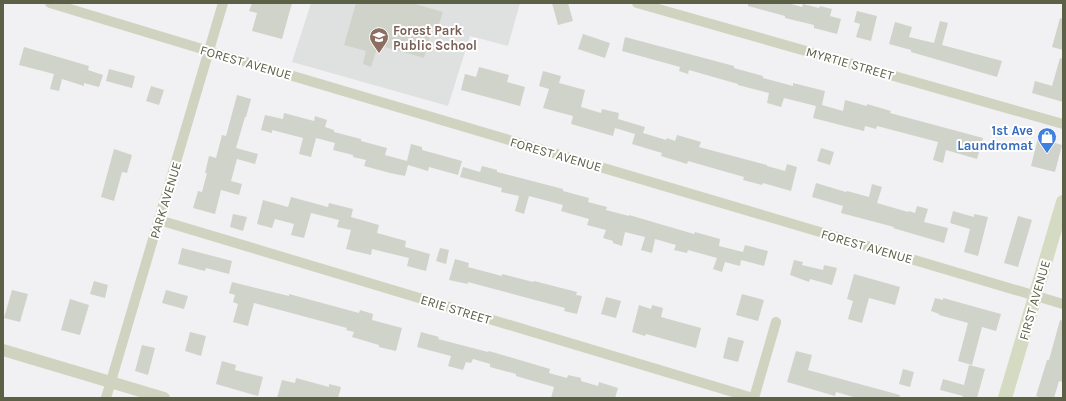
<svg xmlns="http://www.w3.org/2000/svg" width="1066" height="401" font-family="Karla,sans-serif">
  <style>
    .education { fill: #dfe1e1 }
    .building { fill: #d0d3ca }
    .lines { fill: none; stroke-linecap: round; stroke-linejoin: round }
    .minor { stroke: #d0d3c0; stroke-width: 10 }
    .tertiary { stroke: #d0d3c0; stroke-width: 12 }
    .secondary { stroke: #d5dbc2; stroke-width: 14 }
    .labels { text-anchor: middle; stroke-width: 4; stroke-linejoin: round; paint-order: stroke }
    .education-label { font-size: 13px; font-weight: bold; fill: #785e54; stroke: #fff; text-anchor: start }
    .street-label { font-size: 13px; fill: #5b6047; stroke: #fff }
    .shop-label { font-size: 13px; font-weight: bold; fill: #366cbe; stroke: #fff; text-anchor: end }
  </style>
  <rect width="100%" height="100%" fill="#f1f1f3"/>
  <!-- education -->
  <path class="education" d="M 311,3 L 520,3 L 508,46 L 470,36 L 448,106 L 292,62 Z"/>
  <!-- building -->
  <g class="building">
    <path d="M 252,3 L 292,3 L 282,39 L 252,31 L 257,13 L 249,11 Z"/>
    <path d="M 356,3 L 412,3 L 443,12 L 437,30 L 432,29 L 424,58 L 378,45 L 371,67 L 363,64 L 366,51 L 344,45 Z"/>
    <path d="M 552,3 L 568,3 L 573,21 L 558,25 Z"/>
    <path d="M 748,3 L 787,3 L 802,7 L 803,4 L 819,8 L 820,6 L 832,9 L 830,16 L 841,19 L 837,34 L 814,28 L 814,25 L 785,18 L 785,16 L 748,6 Z"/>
    <path d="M 857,11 L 877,16 L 871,41 L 856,37 L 860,24 L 854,22 Z"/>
    <path d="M 1060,18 L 1063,19 L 1063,50 L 1052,47 Z"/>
    <path d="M 940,21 L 948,23 L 942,45 L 1002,61 L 997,77 L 911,52 L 911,50 L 889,44 L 895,22 L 912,27 L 909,37 L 934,43 Z"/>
    <path d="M 583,34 L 610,43 L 605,58 L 578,49 Z"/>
    <path d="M 625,37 L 734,66 L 734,68 L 763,76 L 763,78 L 793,86 L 793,83 L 825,91 L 822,105 L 843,111 L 845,100 L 867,106 L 867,104 L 891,111 L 890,113 L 983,138 L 977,159 L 946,150 L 943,163 L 933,160 L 938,142 L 877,126 L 876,129 L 865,126 L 864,131 L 813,118 L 816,106 L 784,98 L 781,107 L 767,103 L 769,93 L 738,85 L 738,84 L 689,70 L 688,74 L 679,71 L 680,67 L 622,51 Z"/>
    <path d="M 24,47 L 89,66 L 88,70 L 103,75 L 99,87 L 84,83 L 84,86 L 62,79 L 59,91 L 50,89 L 54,74 L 19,65 Z"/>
    <path d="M 1060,58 L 1063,59 L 1063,102 L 1032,93 L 1035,81 L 1052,86 Z"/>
    <path d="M 479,67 L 509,75 L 507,82 L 525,87 L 520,106 L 461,90 L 465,74 L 476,77 Z"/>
    <path d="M 109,69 L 135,76 L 132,88 L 106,81 Z"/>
    <path d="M 543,71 L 561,76 L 559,83 L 585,90 L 581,107 L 601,113 L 602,109 L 619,113 L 618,119 L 645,127 L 643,133 L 666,140 L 667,138 L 675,141 L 677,135 L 701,142 L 699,147 L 767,165 L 767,166 L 785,171 L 787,164 L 797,167 L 791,191 L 763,183 L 762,185 L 743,180 L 744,177 L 688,161 L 687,164 L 661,156 L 662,153 L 632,144 L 635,134 L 615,128 L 613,136 L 571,124 L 573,116 L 543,108 L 549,89 L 539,86 Z"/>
    <path d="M 151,86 L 164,90 L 159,105 L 146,101 Z"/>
    <path d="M 237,95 L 251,99 L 246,117 L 245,117 L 236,148 L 258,154 L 255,164 L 237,159 L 231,181 L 242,184 L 239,195 L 221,190 L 215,214 L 193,208 L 198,191 L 202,192 L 207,173 L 205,173 L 209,156 L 216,158 L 222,135 L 226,136 Z"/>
    <path d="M 284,113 L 314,121 L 315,116 L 327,120 L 325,127 L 334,130 L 334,132 L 361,139 L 361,141 L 387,148 L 385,155 L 407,161 L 411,144 L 422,147 L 422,150 L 462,161 L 458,175 L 429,167 L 428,171 L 408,165 L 405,176 L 390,173 L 364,166 L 366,160 L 353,157 L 353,155 L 333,150 L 335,143 L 316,138 L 311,157 L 299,154 L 303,138 L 272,130 L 272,133 L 261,130 L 265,115 L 283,119 Z"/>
    <path d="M 1038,138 L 1062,145 L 1055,172 L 1031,166 Z"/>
    <path d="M 821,148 L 834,152 L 830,165 L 817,161 Z"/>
    <path d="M 114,149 L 132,155 L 127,173 L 122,172 L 114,201 L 101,197 Z"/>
    <path d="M 482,166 L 497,170 L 497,172 L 563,189 L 563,191 L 589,198 L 588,202 L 607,207 L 606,210 L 629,216 L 629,215 L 694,234 L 695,232 L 720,239 L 719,246 L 743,252 L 745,245 L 768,251 L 764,266 L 741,260 L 740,266 L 725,262 L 722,272 L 713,269 L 717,258 L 688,250 L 687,253 L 674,250 L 676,245 L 655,239 L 652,253 L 641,250 L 645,237 L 625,232 L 622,246 L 613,243 L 613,241 L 603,238 L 606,230 L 587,225 L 589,219 L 561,211 L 563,205 L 529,196 L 524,214 L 515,211 L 519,196 L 501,192 L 502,188 L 460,177 L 463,167 L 480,172 Z"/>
    <path d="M 816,183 L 846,192 L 847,191 L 869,197 L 872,184 L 882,187 L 877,203 L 908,212 L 909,211 L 915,213 L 917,206 L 928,209 L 924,222 L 948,228 L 944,243 L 893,228 L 894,227 L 841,213 L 843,206 L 812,197 Z"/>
    <path d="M 291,197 L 328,207 L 329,203 L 353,209 L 351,217 L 379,225 L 377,233 L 406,241 L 405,247 L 430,254 L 426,271 L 407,266 L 409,258 L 372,249 L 371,255 L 346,249 L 351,230 L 337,227 L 339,220 L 311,213 L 304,238 L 291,235 L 294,224 L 275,219 L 272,228 L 257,224 L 263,200 L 288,207 Z"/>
    <path d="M 953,211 L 974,217 L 974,214 L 988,217 L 978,256 L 964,252 L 970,229 L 950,223 Z"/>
    <path d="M 233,214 L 247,217 L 243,231 L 230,227 Z"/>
    <path d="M 1018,216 L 1032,220 L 1018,267 L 1004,263 Z"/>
    <path d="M 182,248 L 232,261 L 229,274 L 206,268 L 205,271 L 178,264 Z"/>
    <path d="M 440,248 L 449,250 L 446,264 L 436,261 Z"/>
    <path d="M 455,259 L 469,263 L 468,267 L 502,276 L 502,274 L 533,282 L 534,281 L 577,292 L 576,295 L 582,296 L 577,314 L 564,311 L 565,308 L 468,282 L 468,284 L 449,280 Z"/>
    <path d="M 794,260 L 803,262 L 802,265 L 823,270 L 824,265 L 837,268 L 832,285 L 810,279 L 809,282 L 790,275 Z"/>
    <path d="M 854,274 L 900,287 L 895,305 L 869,298 L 862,323 L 848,319 L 853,301 L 847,299 Z"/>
    <path d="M 94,281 L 108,285 L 105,298 L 90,294 Z"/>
    <path d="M 232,282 L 289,296 L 289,294 L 359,313 L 360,310 L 373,314 L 372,320 L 402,328 L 396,351 L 379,347 L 379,345 L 352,337 L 354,332 L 346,330 L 347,328 L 254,303 L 248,326 L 233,322 L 238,304 L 233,302 L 235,295 L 229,293 Z"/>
    <path d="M 12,290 L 28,294 L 20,322 L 4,318 Z"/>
    <path d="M 166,290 L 188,296 L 184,309 L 162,303 Z"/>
    <path d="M 742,294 L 764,300 L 758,321 L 736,315 Z"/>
    <path d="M 606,297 L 621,301 L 616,318 L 601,314 Z"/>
    <path d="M 935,298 L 943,300 L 943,298 L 1001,314 L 996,331 L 982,327 L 972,365 L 958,361 L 968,323 L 939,315 L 939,314 L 931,311 Z"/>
    <path d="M 70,299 L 89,305 L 80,335 L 61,330 Z"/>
    <path d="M 639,305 L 651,309 L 652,305 L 663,308 L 661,317 L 701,328 L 696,348 L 646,334 L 645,336 L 632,332 Z"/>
    <path d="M 1060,320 L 1063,321 L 1063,382 L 1059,381 L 1054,398 L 1042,398 L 1036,396 L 1047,360 L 1049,360 Z"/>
    <path d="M 190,332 L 206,336 L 201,356 L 185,351 Z"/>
    <path d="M 421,332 L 439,337 L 438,339 L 488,352 L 489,351 L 550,369 L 549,373 L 567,378 L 568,375 L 581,378 L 581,381 L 598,386 L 599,382 L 618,388 L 615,398 L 551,398 L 554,387 L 516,376 L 516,374 L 490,367 L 490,364 L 473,359 L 471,363 L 466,362 L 463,370 L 448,366 L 451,356 L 417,347 Z"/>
    <path d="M 728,337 L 744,341 L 738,362 L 723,358 Z"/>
    <path d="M 142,345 L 155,348 L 148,375 L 135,371 Z"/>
    <path d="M 796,351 L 812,355 L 808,370 L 900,395 L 899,398 L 857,398 L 836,392 L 835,396 L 787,382 Z"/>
    <path d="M 222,361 L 236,365 L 235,370 L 263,377 L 258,396 L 216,384 Z"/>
    <path d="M 969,365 L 985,369 L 977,398 L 962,398 L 963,396 L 940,390 L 943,379 L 964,385 Z"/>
    <path d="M 903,369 L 914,372 L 910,387 L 899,384 Z"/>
    <path d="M 296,378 L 329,387 L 329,384 L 341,387 L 338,398 L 277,398 L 282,380 L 295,383 Z"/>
  </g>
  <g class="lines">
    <!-- minor -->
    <g class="minor">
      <path d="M 50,3 L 222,55 L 1063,304"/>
      <path d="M 637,3 L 1063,124"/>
      <path d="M 159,220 L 753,398"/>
      <path d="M 106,398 L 223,3"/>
      <path d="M 754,398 L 776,322"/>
    </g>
    <!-- tertiary -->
    <path class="tertiary" d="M 3,350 L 164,398"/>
    <!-- secondary -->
    <path class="secondary" d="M 1005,398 L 1063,202"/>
  </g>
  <!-- icons -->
  <defs>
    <symbol id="school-pin" viewBox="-11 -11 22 30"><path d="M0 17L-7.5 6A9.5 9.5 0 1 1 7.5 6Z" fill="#8d6e63" stroke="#fff"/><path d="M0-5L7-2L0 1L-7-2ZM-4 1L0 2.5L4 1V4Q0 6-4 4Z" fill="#fff"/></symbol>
    <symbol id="shop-pin" viewBox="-11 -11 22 30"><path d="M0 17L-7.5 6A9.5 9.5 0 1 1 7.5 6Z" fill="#3f7fe0" stroke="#fff"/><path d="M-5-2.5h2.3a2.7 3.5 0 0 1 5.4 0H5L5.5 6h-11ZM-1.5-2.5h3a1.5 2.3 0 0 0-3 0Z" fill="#fff"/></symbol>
  </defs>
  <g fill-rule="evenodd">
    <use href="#school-pin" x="368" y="26" width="22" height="30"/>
    <use href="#shop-pin" x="1036" y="126" width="22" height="30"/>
  </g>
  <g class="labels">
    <!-- education labels -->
    <g class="education-label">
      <text x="393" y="35">Forest Park<tspan x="393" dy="15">Public School</tspan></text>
    </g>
    <!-- street labels -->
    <g class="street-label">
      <text transform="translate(246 62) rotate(16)" y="5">FOREST AVENUE</text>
      <text transform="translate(850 63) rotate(16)" y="5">MYRTIE STREET</text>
      <text transform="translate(556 154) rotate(16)" y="5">FOREST AVENUE</text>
      <text transform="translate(165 200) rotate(-73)" y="5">PARK AVENUE</text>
      <text transform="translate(867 246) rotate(16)" y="5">FOREST AVENUE</text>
      <text transform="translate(1034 300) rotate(-74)" y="5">FIRST AVENUE</text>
      <text transform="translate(456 309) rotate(17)" y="5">ERIE STREET</text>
    </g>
    <!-- shop labels -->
    <g class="shop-label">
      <text x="1033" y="135">1st Ave<tspan x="1033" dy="15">Laundromat</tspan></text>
    </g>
  </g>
  <!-- border -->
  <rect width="1066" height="401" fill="none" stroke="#5b6047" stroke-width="8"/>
</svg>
